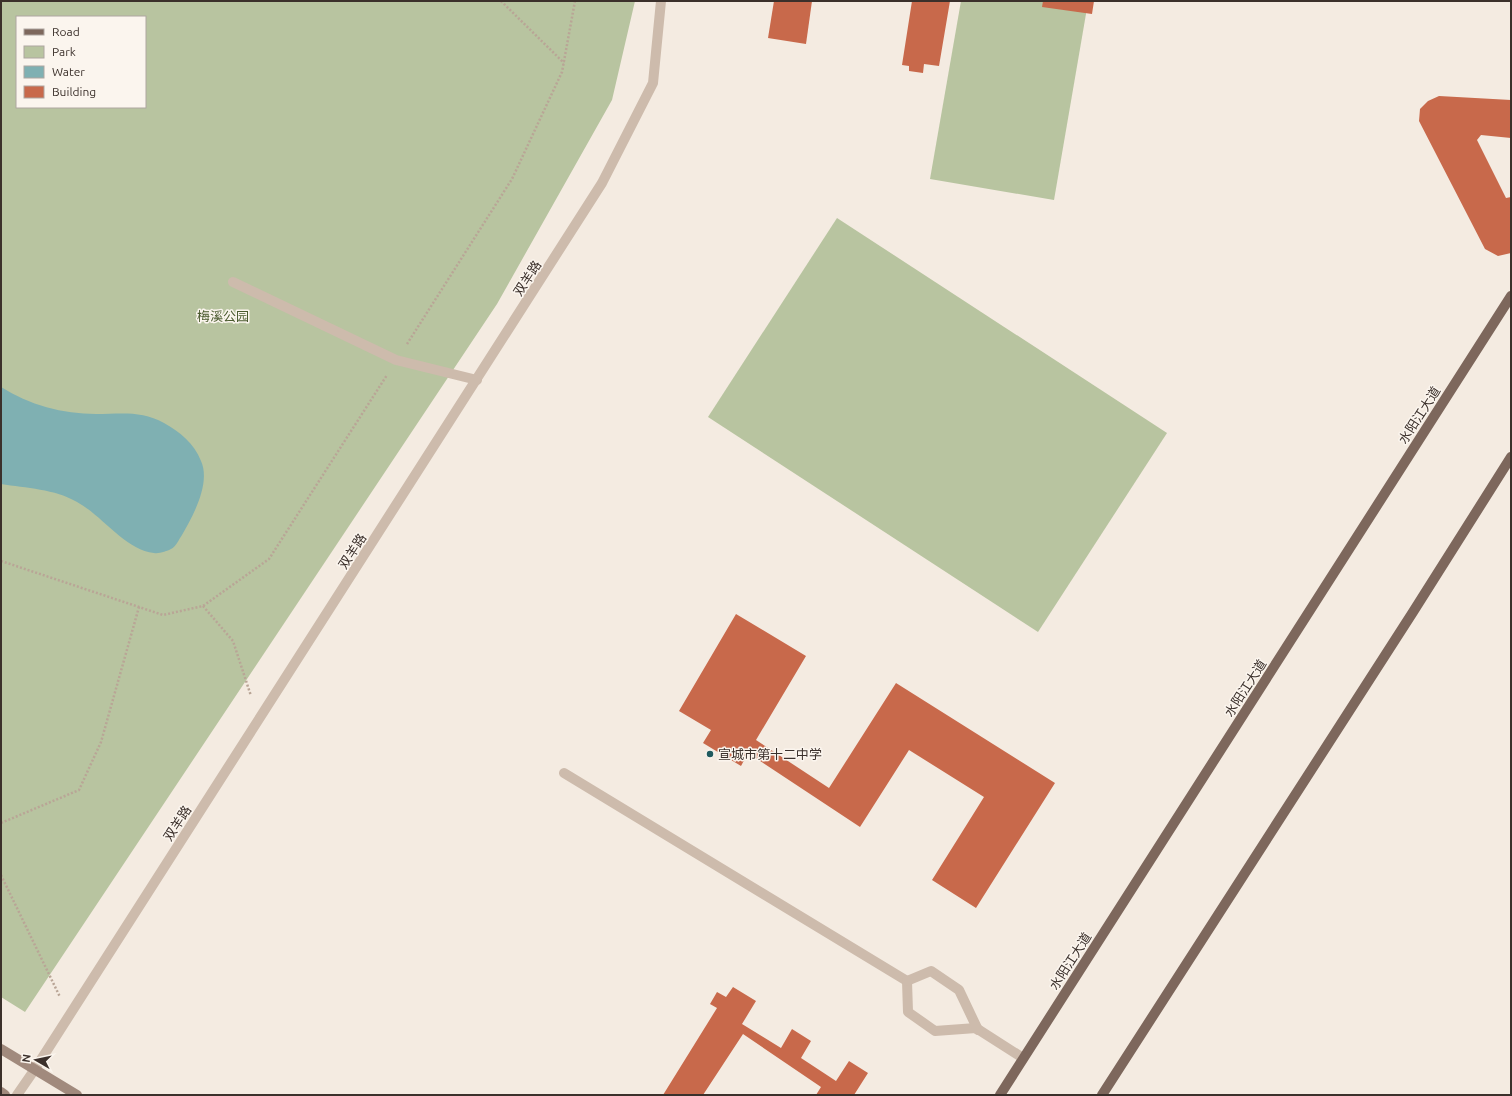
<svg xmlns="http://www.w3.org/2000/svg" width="1512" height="1096" font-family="Ubuntu,'Noto Sans SC',sans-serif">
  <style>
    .green { fill: #b8c4a0; fill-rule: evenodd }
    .water { fill: #7fb0b2 }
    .building { fill: #c8694b }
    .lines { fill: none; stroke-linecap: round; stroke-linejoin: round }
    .path { stroke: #b9a596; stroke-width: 2.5; stroke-dasharray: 2 2; stroke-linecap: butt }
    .lane { stroke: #cdbbac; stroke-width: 10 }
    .street { stroke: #cdbbac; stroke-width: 10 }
    .secondary { stroke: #a18a7d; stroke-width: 10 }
    .primary { stroke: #7d675c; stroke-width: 10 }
    .poi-dot { fill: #1f5a5e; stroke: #fbf5ee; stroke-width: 1.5 }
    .labels { text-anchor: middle; stroke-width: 3; stroke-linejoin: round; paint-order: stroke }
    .street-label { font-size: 13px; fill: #3b302b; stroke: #fbf5ee }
    .park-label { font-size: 13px; fill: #4a5a2e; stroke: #fbf5ee }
    .poi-label { font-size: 13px; fill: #3b302b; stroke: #fbf5ee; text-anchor: start }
  </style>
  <rect width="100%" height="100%" fill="#f4ebe1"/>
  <!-- green -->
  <g class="green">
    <path d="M 1,1 L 635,1 L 612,100 L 497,304 L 25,1012 L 1,997 ZM 17,17 L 145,17 L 145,107 L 17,107 Z"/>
    <path d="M 961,1 L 1048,1 L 1087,8 L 1054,200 L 930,179 Z"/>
    <path d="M 837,218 L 1167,433 L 1038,632 L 708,417 Z"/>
  </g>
  <!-- water -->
  <path class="water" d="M 1,387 C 29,405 63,414 96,414 C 120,414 141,410 164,423 C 180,432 194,443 201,461 C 211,483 193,516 182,535 C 179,539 176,547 171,549 C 167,551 159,554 154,553 C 125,550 103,516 77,502 C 55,489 26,488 1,484 Z"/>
  <!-- building -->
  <g class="building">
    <path d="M 774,1 L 812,1 L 806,44 L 768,38 Z"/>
    <path d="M 912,1 L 950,1 L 939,66 L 924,64 L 923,73 L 909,71 L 909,66 L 902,65 Z"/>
    <path d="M 1043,1 L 1094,1 L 1092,14 L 1042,7 Z"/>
    <path d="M 1439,96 L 1511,100 L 1511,138 L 1481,135 L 1477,140 L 1506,198 L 1511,197 L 1511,253 L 1498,256 L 1485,249 L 1419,121 L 1420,109 L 1428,101 Z"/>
    <path d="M 736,614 L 806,656 L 756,740 L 829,788 L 896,683 L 1055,783 L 976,908 L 932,880 L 984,797 L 909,750 L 860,827 L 748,753 L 741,766 L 703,743 L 711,730 L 679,711 Z"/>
    <path d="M 733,987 L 756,1001 L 742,1024 L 781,1048 L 792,1029 L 811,1041 L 801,1058 L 836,1081 L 849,1061 L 868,1073 L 854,1095 L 816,1095 L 821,1087 L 743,1034 L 703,1095 L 663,1095 L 717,1008 L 710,1004 L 717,992 L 726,997 Z"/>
  </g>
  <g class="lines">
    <!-- path -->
    <g class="path">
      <path d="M 501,1 L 564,63"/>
      <path d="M 407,344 L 512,179 L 562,72 L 575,1"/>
      <path d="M 1,561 L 163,615 L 203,606 L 269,559 L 387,375"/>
      <path d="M 203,606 L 233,641 L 251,696"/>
      <path d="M 1,823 L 79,790 L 101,742 L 139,607"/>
      <path d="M 1,875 L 60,997"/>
    </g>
    <!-- lane -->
    <g class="lane">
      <path d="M 564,773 L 907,981"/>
      <path d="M 907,981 L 908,1012 L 935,1031 L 976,1028 L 1023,1058"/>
      <path d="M 907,981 L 931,971 L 959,990 L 978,1030"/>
    </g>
    <!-- street -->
    <g class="street">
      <path d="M 233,282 L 396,360 L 477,380"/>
      <path d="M 17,1095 L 35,1069 L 602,183 L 653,83 L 661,1"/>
    </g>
    <!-- secondary -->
    <g class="secondary">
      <path d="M 1,1049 L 77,1095"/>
      <path d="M 1,1092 L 5,1095"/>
    </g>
    <!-- primary -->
    <g class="primary">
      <path d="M 1000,1095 L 1511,296"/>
      <path d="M 1102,1095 L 1413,612 L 1511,457"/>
    </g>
  </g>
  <!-- markers -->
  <circle class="poi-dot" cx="710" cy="754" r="4"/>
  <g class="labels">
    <!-- street labels -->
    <g class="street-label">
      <text transform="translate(527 278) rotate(-57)" y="5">双羊路</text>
      <text transform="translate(1419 415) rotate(-57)" y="5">水阳江大道</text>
      <text transform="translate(352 551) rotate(-57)" y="5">双羊路</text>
      <text transform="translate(1245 688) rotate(-57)" y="5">水阳江大道</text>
      <text transform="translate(177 823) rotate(-57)" y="5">双羊路</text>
      <text transform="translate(1070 961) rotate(-57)" y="5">水阳江大道</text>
    </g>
    <!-- park labels -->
    <g class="park-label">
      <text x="223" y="321">梅溪公园</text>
    </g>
    <!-- poi labels -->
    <g class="poi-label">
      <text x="718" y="759">宣城市第十二中学</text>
    </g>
  </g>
  <!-- border -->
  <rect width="1512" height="1096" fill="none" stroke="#3b302b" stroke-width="4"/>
  <!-- legend -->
  <rect x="16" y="16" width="130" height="92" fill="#fbf5ee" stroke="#aea6a0"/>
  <rect x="24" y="29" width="20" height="6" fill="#7d675c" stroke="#aea6a0"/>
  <text x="52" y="36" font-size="12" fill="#3b302b">Road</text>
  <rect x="24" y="46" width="20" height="12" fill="#b8c4a0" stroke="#aea6a0"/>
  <text x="52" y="56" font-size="12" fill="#3b302b">Park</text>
  <rect x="24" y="66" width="20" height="12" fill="#7fb0b2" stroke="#aea6a0"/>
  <text x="52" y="76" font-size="12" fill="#3b302b">Water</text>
  <rect x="24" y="86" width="20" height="12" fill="#c8694b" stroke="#aea6a0"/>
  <text x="52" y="96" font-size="12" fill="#3b302b">Building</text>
  <!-- north arrow -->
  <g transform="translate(36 1060) rotate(279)" stroke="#fbf5ee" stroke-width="3" paint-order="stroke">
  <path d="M0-3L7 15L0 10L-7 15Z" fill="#3b302b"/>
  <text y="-6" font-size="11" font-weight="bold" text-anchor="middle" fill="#3b302b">N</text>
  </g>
</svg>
